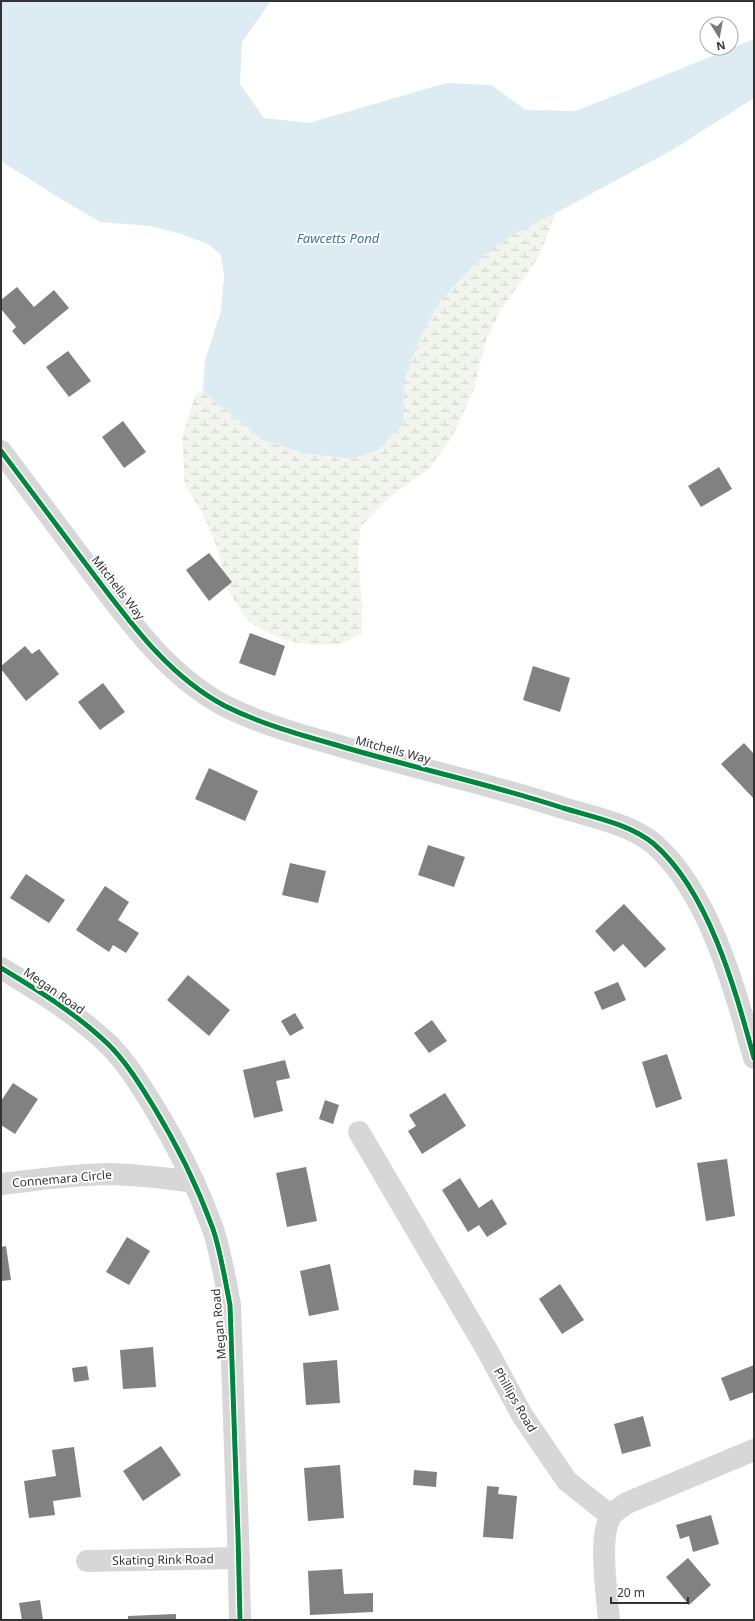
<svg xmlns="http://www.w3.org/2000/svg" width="755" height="1621" font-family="'Noto Sans',sans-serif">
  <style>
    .wetland { fill: url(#wetland-marsh) }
    .water { fill: #ddebf3 }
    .building { fill: #818181 }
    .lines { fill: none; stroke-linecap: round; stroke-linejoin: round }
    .minor { stroke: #d7d7d7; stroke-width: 22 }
    .cycleway-casing { stroke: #fff; stroke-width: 8 }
    .cycleway { stroke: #00873e; stroke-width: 5 }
    .labels { text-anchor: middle; stroke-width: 4; stroke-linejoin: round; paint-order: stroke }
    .street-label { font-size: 12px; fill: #333; stroke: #fff }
    .water-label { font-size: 13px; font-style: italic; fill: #3f7597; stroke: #fff }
  </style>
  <defs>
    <pattern id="wetland-marsh" width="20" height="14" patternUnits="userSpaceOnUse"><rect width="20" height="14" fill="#f1f5ed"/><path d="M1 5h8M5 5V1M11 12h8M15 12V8" fill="none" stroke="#cfd2cc"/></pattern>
  </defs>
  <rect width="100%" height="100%" fill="#fff"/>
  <!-- wetland -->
  <path class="wetland" d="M 556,213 L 538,258 L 501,310 L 486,340 L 474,389 L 453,435 L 429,469 L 390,497 L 361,526 L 358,551 L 362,604 L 362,634 L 338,645 L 311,645 L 280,639 L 249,622 L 228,591 L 217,547 L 201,510 L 185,486 L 182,437 L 195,395 L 203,390 L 219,405 L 263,440 L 302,453 L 353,459 L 379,450 L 403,424 L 404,381 L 418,343 L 437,305 L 477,262 L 510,236 Z"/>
  <!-- water -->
  <path class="water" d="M 1,1 L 271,1 L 242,42 L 240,84 L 264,118 L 309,123 L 446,83 L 491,85 L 526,110 L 576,111 L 754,39 L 754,98 L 674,149 L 556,213 L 510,236 L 477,262 L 437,305 L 418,343 L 404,381 L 403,424 L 379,450 L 353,459 L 302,453 L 263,440 L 219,405 L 203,390 L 205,360 L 221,311 L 224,276 L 221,255 L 208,244 L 181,234 L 151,226 L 100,222 L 56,196 L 1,161 Z"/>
  <!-- building -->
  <g class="building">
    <path d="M 17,287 L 34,307 L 54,290 L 69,308 L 24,345 L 12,331 L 16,327 L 1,309 L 1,300 Z"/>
    <path d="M 68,351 L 91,381 L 69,397 L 46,367 Z"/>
    <path d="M 123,421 L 146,452 L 124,468 L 102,437 Z"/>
    <path d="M 719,467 L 732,489 L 701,507 L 688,486 Z"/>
    <path d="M 209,553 L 232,582 L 209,601 L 186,570 Z"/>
    <path d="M 250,633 L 285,646 L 275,676 L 239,663 Z"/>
    <path d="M 25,646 L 32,654 L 39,649 L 59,674 L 26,701 L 1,669 L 1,666 Z"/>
    <path d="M 533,666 L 570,678 L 560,712 L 523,700 Z"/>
    <path d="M 103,683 L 125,712 L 100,730 L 78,702 Z"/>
    <path d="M 744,743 L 754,754 L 754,799 L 721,764 Z"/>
    <path d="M 209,768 L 258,791 L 245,821 L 195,799 Z"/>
    <path d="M 428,845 L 465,857 L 454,887 L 418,875 Z"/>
    <path d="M 290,863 L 326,871 L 318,903 L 282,895 Z"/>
    <path d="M 26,874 L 65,900 L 49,923 L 10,898 Z"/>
    <path d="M 105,886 L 129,902 L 118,920 L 139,933 L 126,953 L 113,945 L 109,952 L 76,930 Z"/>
    <path d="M 624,904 L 666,949 L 645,968 L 623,944 L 614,952 L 595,931 Z"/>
    <path d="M 188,975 L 230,1010 L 209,1036 L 167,1000 Z"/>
    <path d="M 618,982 L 626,1000 L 602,1010 L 594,992 Z"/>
    <path d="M 295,1013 L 304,1028 L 290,1036 L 281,1021 Z"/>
    <path d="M 432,1020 L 447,1041 L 429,1053 L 414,1033 Z"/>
    <path d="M 667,1054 L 682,1099 L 656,1108 L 642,1062 Z"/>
    <path d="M 285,1060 L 290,1078 L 276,1081 L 283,1111 L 254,1118 L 243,1070 Z"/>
    <path d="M 13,1083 L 38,1099 L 15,1134 L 1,1125 L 1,1101 Z"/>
    <path d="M 445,1093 L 466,1126 L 422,1154 L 408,1131 L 416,1126 L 409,1115 Z"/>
    <path d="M 325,1100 L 339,1105 L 333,1124 L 319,1119 Z"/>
    <path d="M 727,1159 L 735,1216 L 706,1221 L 697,1163 Z"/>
    <path d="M 306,1167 L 317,1221 L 287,1227 L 276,1173 Z"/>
    <path d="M 460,1178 L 479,1208 L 492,1199 L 507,1224 L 487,1237 L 479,1225 L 468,1232 L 442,1190 Z"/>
    <path d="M 127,1237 L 150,1251 L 129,1285 L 106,1272 Z"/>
    <path d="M 6,1246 L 11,1280 L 1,1281 L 1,1247 Z"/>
    <path d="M 330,1264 L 339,1310 L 309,1316 L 300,1271 Z"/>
    <path d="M 560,1284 L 584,1320 L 562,1334 L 539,1299 Z"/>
    <path d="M 153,1347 L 156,1387 L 123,1389 L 120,1350 Z"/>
    <path d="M 337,1360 L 340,1403 L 306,1405 L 303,1363 Z"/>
    <path d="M 754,1365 L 754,1392 L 730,1401 L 721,1378 Z"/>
    <path d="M 87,1366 L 89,1380 L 74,1382 L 72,1368 Z"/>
    <path d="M 643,1416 L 651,1446 L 622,1454 L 614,1424 Z"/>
    <path d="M 161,1446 L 181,1475 L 143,1501 L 123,1471 Z"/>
    <path d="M 74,1447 L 81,1497 L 53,1501 L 55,1515 L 29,1518 L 24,1481 L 56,1476 L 52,1450 Z"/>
    <path d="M 340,1465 L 344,1518 L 308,1521 L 304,1468 Z"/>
    <path d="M 414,1470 L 437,1472 L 436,1487 L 413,1485 Z"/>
    <path d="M 487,1486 L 499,1487 L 498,1494 L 517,1496 L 513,1539 L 483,1537 Z"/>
    <path d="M 711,1515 L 719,1544 L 693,1552 L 689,1536 L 680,1539 L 676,1525 Z"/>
    <path d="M 688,1558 L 711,1585 L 689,1605 L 666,1577 Z"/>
    <path d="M 342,1569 L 344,1594 L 373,1593 L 373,1612 L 310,1615 L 308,1571 Z"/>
    <path d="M 40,1600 L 43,1620 L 22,1620 L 19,1603 Z"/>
    <path d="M 176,1614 L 176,1620 L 128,1620 L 128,1616 Z"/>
  </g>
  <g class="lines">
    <!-- minor -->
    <g class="minor">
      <path d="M 1,451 C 31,491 61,531 91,571 C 130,622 168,676 225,706 C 259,723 297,734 333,744 C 409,767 487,783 563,808 C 593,817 630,824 654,844 C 709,892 735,989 754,1058"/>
      <path d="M 1,968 C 39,991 77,1014 109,1045 C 126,1062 139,1083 152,1104 C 176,1143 197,1185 213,1229 C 221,1253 225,1280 230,1305 L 238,1535 L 240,1620"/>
      <path d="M 359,1132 L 487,1350 L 522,1415 L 567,1481 L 611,1516"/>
      <path d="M 1,1184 C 37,1180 75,1174 111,1174 C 139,1175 166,1178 194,1182"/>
      <path d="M 87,1561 L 239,1558"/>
      <path d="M 609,1620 C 607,1596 599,1540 609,1520 C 612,1512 620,1508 627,1503 L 754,1450"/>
    </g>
    <defs>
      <g id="cycleway">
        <path d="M 1,451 C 31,491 61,531 91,571 C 130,622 168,676 225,706 C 259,723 297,734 333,744 C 409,767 487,783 563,808 C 593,817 630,824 654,844 C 709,892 735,989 754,1058"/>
        <path d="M 1,968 C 39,991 77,1014 109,1045 C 126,1062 139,1083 152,1104 C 176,1143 197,1185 213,1229 C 221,1253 225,1280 230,1305 L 238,1535 L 240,1620"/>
      </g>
    </defs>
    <!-- cycleway casing -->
    <use href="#cycleway" class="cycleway-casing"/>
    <!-- cycleway -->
    <use href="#cycleway" class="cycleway"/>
  </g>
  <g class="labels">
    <!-- street labels -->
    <g class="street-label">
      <text transform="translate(118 588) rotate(52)" y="4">Mitchells Way</text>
      <text transform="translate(393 750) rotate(15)" y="4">Mitchells Way</text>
      <text transform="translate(54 991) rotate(35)" y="4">Megan Road</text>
      <text transform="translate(62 1179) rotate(-5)" y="4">Connemara Circle</text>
      <text transform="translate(219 1324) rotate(-95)" y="4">Megan Road</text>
      <text transform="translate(515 1400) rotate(60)" y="4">Phillips Road</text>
      <text transform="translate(163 1560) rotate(-1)" y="4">Skating Rink Road</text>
    </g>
    <!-- water labels -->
    <g class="water-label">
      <text x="338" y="243">Fawcetts Pond</text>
    </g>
  </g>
  <!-- border -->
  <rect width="755" height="1621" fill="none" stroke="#333333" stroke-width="4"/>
  <!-- north arrow -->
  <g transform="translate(719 36) rotate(169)"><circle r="19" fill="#ffffff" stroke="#adadad"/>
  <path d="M0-3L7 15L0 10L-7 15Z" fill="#7a7a7a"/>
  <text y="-6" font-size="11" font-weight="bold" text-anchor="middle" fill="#333333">N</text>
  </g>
  <!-- scale -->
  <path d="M611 1597v6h77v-6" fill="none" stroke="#333333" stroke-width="2"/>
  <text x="617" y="1597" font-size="12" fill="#333333" stroke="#ffffff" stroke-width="3" paint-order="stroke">20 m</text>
</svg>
